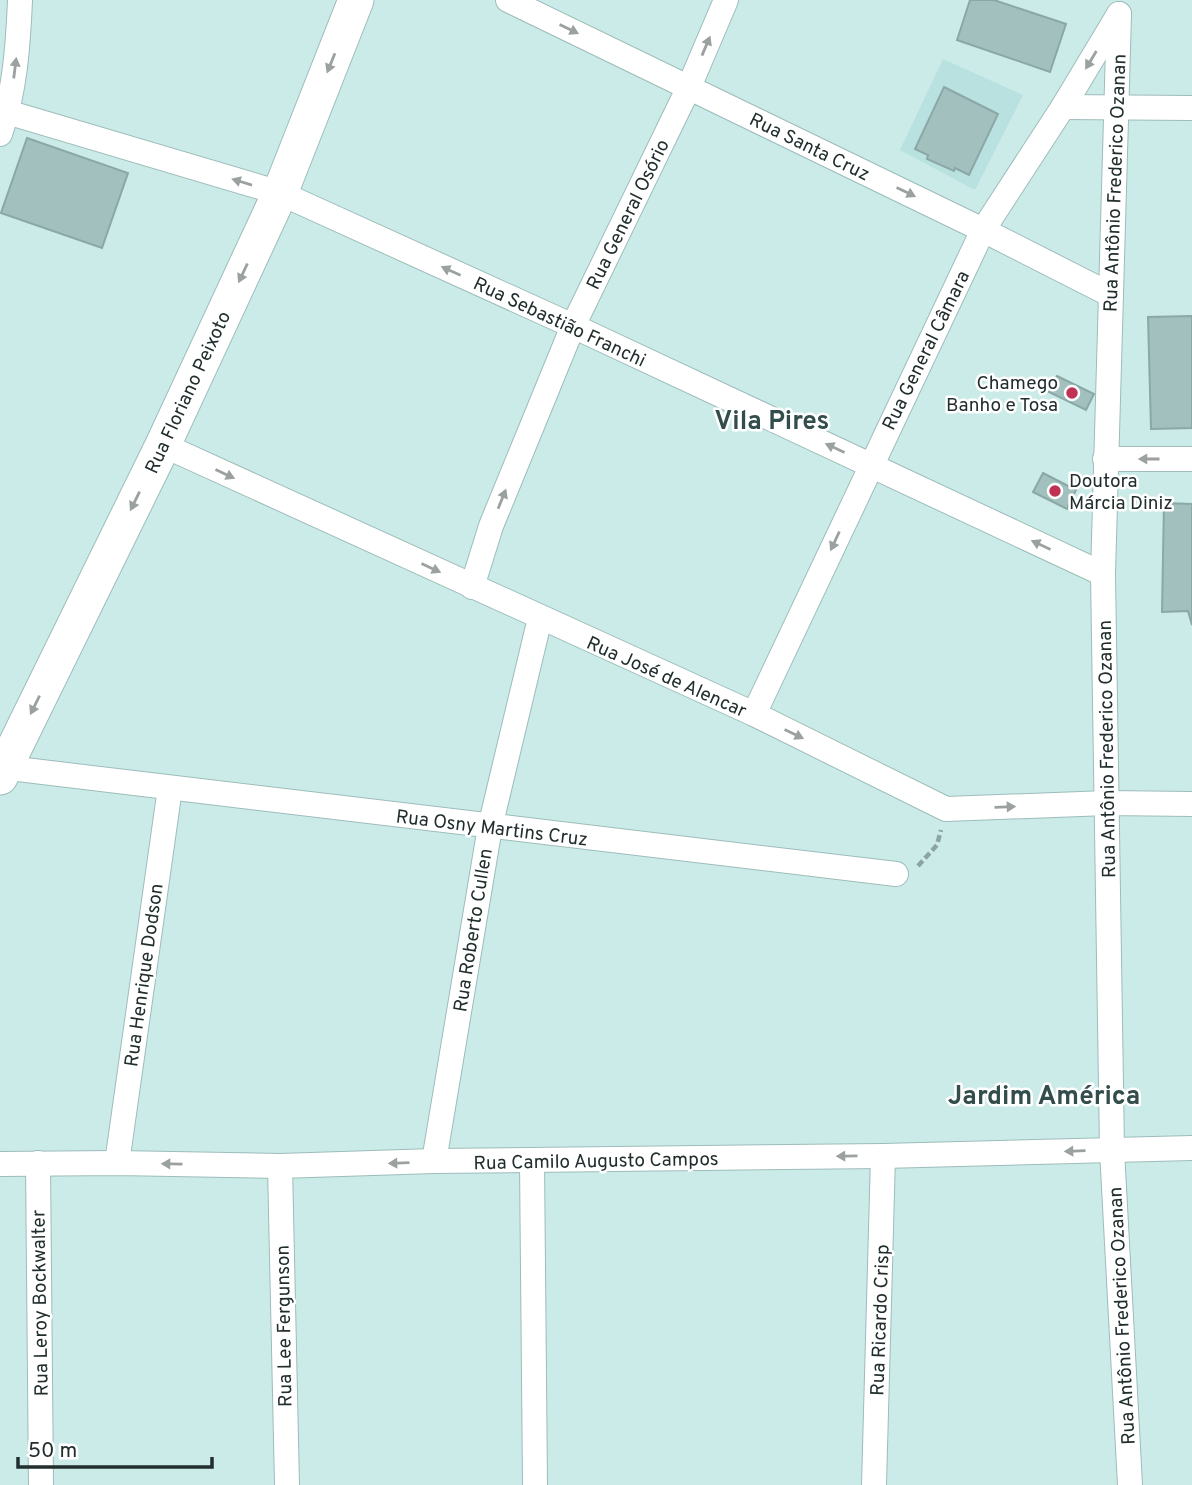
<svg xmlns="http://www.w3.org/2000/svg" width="1192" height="1485" font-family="Overpass,sans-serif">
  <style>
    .built { fill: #b8e1df }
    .building { fill: #a1c0be; stroke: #8aa8a6; stroke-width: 2 }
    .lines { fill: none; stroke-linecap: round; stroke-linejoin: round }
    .street-casing { stroke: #9dbcba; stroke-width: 26 }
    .secondary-casing { stroke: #9dbcba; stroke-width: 37 }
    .path { stroke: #8ca5a3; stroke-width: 4.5; stroke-dasharray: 7 3.5; stroke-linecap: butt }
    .street { stroke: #fff; stroke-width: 24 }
    .secondary { stroke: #fff; stroke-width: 35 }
    .oneway { fill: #9ba1a0 }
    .poi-dot { fill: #c13153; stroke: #fff; stroke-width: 2.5 }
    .labels { text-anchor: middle; stroke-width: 5; stroke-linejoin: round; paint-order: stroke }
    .street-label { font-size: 19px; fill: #212e2d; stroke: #fff }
    .poi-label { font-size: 19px; fill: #212e2d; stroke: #fff; text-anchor: end }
    .district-label { font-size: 26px; font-weight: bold; fill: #324d4c; stroke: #fff }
  </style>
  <rect width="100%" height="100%" fill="#cbebe9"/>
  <!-- built -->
  <path class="built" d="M 943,59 L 1023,95 L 975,190 L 900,150 Z"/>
  <!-- building -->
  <g class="building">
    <path d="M 970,0 L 994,0 L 1066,24 L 1050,72 L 957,40 Z"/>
    <path d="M 944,87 L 998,114 L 969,175 L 955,168 L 954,171 L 927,159 L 928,155 L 915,149 Z"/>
    <path d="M 27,138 L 128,173 L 102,248 L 1,213 Z"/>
    <path d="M 1192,316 L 1192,428 L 1151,429 L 1148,317 Z"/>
    <path d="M 1057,376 L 1094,394 L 1086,410 L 1049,392 Z"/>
    <path d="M 1043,473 L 1076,490 L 1067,509 L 1033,492 Z"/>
    <path d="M 1164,503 L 1192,504 L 1192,625 L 1188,611 L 1162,612 Z"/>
  </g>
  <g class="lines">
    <defs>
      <g id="street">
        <path d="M 508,0 L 983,230 L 1111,295"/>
        <path d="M 1119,14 L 1103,574 L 1112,1150 L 1130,1485"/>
        <path d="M 1063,107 L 1192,108"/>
        <path d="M 0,110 L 280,193 L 573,326 L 1103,574"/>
        <path d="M 0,134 C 15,91 18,46 20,0"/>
        <path d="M 163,445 L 754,714 L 946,809 L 1107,803 L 1192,804"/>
        <path d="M 1105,459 L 1192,459"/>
        <path d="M 472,587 L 491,526 L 573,326 L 689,87 L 726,0"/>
        <path d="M 754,714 L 983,230 L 1063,107 L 1119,14"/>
        <path d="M 0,767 L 896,874"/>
        <path d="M 434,1161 L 490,827 L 540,618"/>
        <path d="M 532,1161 L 535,1485"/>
        <path d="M 38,1163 L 41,1485"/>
        <path d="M 117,1163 L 170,788"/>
        <path d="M 0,1164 L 117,1163 L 280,1166 L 434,1161 L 883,1156 L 1192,1148"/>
        <path d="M 280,1166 L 287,1485"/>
        <path d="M 874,1485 L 883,1156"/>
      </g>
      <path id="secondary" d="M 0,777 L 163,445 L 280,193 L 356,0"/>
    </defs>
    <!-- street casing -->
    <use href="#street" class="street-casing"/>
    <!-- secondary casing -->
    <use href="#secondary" class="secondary-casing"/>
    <!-- path -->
    <path class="path" d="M 918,866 L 937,845 L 941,830"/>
    <!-- street -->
    <use href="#street" class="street"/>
    <!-- secondary -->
    <use href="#secondary" class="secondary"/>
  </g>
  <!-- one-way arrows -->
  <defs><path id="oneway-solid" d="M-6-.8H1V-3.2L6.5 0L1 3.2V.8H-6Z" transform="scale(1.75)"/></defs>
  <g class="oneway">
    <use href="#oneway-solid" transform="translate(569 29) rotate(26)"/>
    <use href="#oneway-solid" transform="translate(706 46) rotate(-67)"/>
    <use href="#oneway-solid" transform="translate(1091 60) rotate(121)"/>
    <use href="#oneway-solid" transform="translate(331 63) rotate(112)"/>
    <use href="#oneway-solid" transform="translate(15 68) rotate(-83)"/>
    <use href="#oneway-solid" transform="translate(242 182) rotate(-163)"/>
    <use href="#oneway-solid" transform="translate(906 192) rotate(26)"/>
    <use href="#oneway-solid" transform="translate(451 271) rotate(-156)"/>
    <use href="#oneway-solid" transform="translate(243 273) rotate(115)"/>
    <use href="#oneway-solid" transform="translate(835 448) rotate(-155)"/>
    <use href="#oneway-solid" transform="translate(1149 459) rotate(180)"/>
    <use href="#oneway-solid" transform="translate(225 474) rotate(25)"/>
    <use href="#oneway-solid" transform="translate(502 499) rotate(-68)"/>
    <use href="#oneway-solid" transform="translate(135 501) rotate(116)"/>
    <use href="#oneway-solid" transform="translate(835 541) rotate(115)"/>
    <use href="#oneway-solid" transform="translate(1041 545) rotate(-155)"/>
    <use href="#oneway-solid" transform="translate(431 568) rotate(25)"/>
    <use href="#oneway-solid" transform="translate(35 705) rotate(116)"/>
    <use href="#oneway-solid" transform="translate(794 734) rotate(26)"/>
    <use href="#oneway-solid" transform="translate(1005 807) rotate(-2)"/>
    <use href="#oneway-solid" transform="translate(1075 1151) rotate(178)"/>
    <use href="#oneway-solid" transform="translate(847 1156) rotate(179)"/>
    <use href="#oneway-solid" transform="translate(399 1163) rotate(178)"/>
    <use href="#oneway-solid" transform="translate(172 1164) rotate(-179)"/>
  </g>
  <!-- markers -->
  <g class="poi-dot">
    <circle cx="1072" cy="393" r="7"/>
    <circle cx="1055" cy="491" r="7"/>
  </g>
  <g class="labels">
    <!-- street labels -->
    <g class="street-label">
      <text transform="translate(810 146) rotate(26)" y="7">Rua Santa Cruz</text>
      <text transform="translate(1114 183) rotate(-88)" y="7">Rua Antônio Frederico Ozanan</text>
      <text transform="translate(627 214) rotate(-64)" y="7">Rua General Osório</text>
      <text transform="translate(560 321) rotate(25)" y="7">Rua Sebastião Franchi</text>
      <text transform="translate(925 350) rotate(-64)" y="7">Rua General Câmara</text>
      <text transform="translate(187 392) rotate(-65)" y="7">Rua Floriano Peixoto</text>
      <text transform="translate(667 676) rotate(24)" y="7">Rua José de Alencar</text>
      <text transform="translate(1106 749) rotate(-91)" y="7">Rua Antônio Frederico Ozanan</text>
      <text transform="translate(492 827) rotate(7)" y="7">Rua Osny Martins Cruz</text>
      <text transform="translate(472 930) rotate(-81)" y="7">Rua Roberto Cullen</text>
      <text transform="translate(143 975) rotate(-82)" y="7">Rua Henrique Dodson</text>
      <text transform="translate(596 1160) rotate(-1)" y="7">Rua Camilo Augusto Campos</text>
      <text transform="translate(39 1303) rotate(-91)" y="7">Rua Leroy Bockwalter</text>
      <text transform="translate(1121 1316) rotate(-93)" y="7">Rua Antônio Frederico Ozanan</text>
      <text transform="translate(879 1320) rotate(-88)" y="7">Rua Ricardo Crisp</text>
      <text transform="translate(283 1326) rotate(-91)" y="7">Rua Lee Fergunson</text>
    </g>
    <!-- poi labels -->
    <g class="poi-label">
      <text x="1058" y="389">Chamego<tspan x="1058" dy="22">Banho e Tosa</tspan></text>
      <text x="1069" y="487" text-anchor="start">Doutora<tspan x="1069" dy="22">Márcia Diniz</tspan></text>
    </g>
    <!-- district labels -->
    <g class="district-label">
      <text x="772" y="429">Vila Pires</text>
      <text x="1044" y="1104">Jardim América</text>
    </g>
  </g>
  <!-- scale -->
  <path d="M18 1457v10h194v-10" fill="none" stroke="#212e2d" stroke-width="3.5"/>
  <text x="28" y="1457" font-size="21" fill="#212e2d" stroke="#ffffff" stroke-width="5" paint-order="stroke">50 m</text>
</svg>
